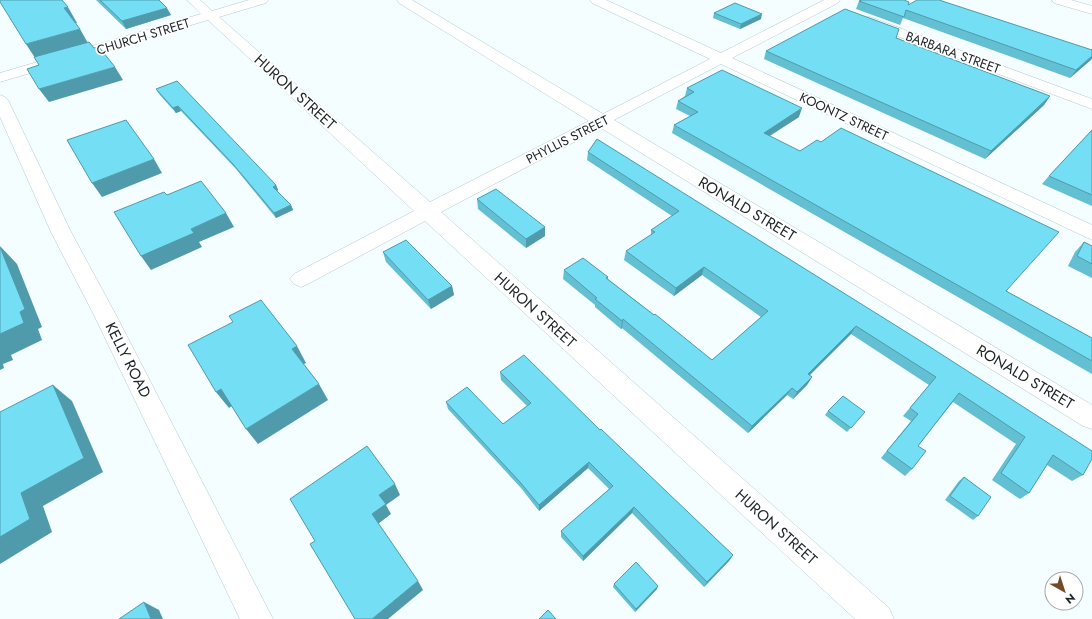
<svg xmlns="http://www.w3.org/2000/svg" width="1092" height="619" font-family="Jost,sans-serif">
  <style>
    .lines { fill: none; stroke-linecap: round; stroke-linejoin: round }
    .minor-casing { stroke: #b3cacf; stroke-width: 1 }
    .tertiary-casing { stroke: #b3cacf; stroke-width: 1 }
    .minor { fill: #fff; fill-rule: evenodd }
    .tertiary { fill: #fff; fill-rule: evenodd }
    .wall { fill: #63bfd2 }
    .shaded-wall { fill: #509bab }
    .building { fill: #73def4; stroke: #509bab }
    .labels { text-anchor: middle; stroke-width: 3.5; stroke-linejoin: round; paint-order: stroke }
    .far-street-label { font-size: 13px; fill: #1c2426; stroke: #fff }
    .street-label { font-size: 15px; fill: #1c2426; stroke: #fff }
  </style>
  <rect width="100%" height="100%" fill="#f4fdff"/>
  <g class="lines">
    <defs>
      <g id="minor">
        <path d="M 187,0 L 200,0 L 212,11 L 249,0 L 268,0 L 266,3 L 219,17 L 430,202 L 589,121 L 399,3 L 397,0 L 412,0 L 603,114 L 710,59 L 592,3 L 590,0 L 606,0 L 721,53 L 824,0 L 840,0 L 838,3 L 732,58 L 1092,225 L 1092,240 L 721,64 L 614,120 L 1092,405 L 1092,429 L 1083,426 L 601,128 L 441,212 L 889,608 L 894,619 L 855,619 L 425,221 L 308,284 L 301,287 L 294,284 L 290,279 L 294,274 L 414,211 L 208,20 L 0,82 L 0,73 L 201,14 Z"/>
        <path d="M 1052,0 L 1071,0 L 1092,6 L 1092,14 L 1054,3 Z"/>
        <path d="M 870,17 L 1092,99 L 1092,109 L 865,24 L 863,21 L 865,18 Z"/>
      </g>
      <path id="tertiary" d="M 0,95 L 5,97 L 8,100 L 71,232 L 116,315 L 273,619 L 240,619 L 94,315 L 51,232 L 0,117 Z"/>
    </defs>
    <!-- minor casing -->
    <use href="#minor" class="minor-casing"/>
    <!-- tertiary casing -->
    <use href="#tertiary" class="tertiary-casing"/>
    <!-- minor -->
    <use href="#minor" class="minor"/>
    <!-- tertiary -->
    <use href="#tertiary" class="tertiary"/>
  </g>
  <!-- wall -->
  <g class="wall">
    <path d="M 96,0 L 159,0 L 171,15 L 126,29 Z"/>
    <path d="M 859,1 L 908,5 L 1092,50 L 1092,58 L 1070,78 L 903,18 L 900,25 L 856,9 Z"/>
    <path d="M 714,13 L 761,19 L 740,29 L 713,18 Z"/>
    <path d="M 896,38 L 1050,96 L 1044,105 L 985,159 L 764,59 L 766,51 Z"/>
    <path d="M 687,88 L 799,117 L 770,136 L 1006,291 L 1092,338 L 1092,374 L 672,133 L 674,125 L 690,116 L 676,109 L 678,101 L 685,96 Z"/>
    <path d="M 156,89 L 276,185 L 278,190 L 277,191 L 291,205 L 293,210 L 276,218 L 236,169 L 181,111 L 176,113 L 159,94 Z"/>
    <path d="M 1092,130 L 1092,206 L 1042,184 L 1049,176 Z"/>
    <path d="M 597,139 L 1083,475 L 1072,481 L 1047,465 L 1029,493 L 1020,499 L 992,480 L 1016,444 L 953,402 L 918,446 L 912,469 L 905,476 L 881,458 L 911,421 L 903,416 L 929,385 L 851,334 L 809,375 L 812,377 L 807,385 L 793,399 L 787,395 L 748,433 L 622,328 L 621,329 L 595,307 L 595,305 L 563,279 L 564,270 L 608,277 L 608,279 L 712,360 L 761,317 L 702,275 L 674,296 L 624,260 L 626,251 L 651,235 L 651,230 L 672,216 L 587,160 L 588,152 Z"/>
    <path d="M 477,199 L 545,236 L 526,248 L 478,209 Z"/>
    <path d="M 1084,242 L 1092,246 L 1092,278 L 1068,266 L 1075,252 Z"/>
    <path d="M 383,252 L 452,286 L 454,295 L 431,309 L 386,262 Z"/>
    <path d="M 500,372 L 600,430 L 733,555 L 729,561 L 704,587 L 632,513 L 583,561 L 561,537 L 561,531 L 609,489 L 588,468 L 539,511 L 521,488 L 448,409 L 446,402 L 503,424 L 527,406 L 501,380 Z"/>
    <path d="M 828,411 L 865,412 L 847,432 L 825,415 Z"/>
    <path d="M 964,477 L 978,516 L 973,520 L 945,500 L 959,481 Z"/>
    <path d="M 614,584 L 657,589 L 635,612 L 613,587 Z"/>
  </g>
  <!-- shaded-wall -->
  <g class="shaded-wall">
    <path d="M 68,7 L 77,23 L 74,24 L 64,8 Z"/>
    <path d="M 167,8 L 171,15 L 126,29 L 122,21 Z"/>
    <path d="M 762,14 L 761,19 L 740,29 L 741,24 Z"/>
    <path d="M 80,29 L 89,45 L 37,61 L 26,44 Z"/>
    <path d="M 1092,56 L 1092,58 L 1091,60 L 1070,78 L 1076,70 Z"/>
    <path d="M 115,67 L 123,80 L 49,102 L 39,89 Z"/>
    <path d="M 1050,96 L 1044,105 L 985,159 L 991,151 Z"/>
    <path d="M 178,106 L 181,111 L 176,113 L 173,108 Z"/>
    <path d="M 802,108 L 799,117 L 761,141 L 764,133 Z"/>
    <path d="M 154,159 L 162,173 L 102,197 L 92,183 Z"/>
    <path d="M 276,185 L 278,190 L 275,192 L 273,187 Z"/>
    <path d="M 291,205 L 293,210 L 276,218 L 274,213 Z"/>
    <path d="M 226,213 L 234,227 L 199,242 L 202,247 L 151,270 L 141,256 L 191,229 Z"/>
    <path d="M 545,227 L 545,236 L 526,248 L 526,239 Z"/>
    <path d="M 0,246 L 17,264 L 42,327 L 38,329 L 42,340 L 11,355 L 13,360 L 3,364 L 4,368 L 0,370 L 0,334 L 20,312 Z"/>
    <path d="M 704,267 L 702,275 L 674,296 L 676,288 Z"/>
    <path d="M 452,286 L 454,295 L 431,309 L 428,300 Z"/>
    <path d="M 623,319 L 622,328 L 621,329 L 622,321 Z"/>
    <path d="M 856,326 L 851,334 L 803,382 L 808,374 Z"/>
    <path d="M 297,346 L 306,363 L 302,365 L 292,349 Z"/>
    <path d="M 812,377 L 807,385 L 793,399 L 797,392 Z"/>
    <path d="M 319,384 L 328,400 L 258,444 L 246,429 Z"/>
    <path d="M 53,385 L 72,401 L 103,472 L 43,506 L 52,532 L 0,564 L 0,537 L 21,493 Z"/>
    <path d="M 792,388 L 787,395 L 748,433 L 752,426 Z"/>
    <path d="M 221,389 L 233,405 L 229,408 L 216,392 Z"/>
    <path d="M 589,462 L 588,468 L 539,511 L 539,505 Z"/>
    <path d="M 395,484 L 400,495 L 386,505 L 391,514 L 378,524 L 372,514 L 379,495 Z"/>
    <path d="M 634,507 L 632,513 L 583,561 L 583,556 Z"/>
    <path d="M 733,555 L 729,561 L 704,587 L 707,582 Z"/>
    <path d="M 418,581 L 423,590 L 388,619 L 372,619 Z"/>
    <path d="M 658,586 L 657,589 L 635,612 L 636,609 Z"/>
    <path d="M 144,602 L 159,610 L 163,619 L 151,619 Z"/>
  </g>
  <!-- building -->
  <g class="building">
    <path d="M 0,0 L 62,0 L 68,7 L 64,8 L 80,29 L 26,44 L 0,2 Z"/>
    <path d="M 100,0 L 159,0 L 167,8 L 122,21 Z"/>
    <path d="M 862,0 L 904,0 L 909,2 L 908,5 L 917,0 L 939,0 L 1092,50 L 1092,56 L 1076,70 L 906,10 L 904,17 L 859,1 Z"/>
    <path d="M 735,3 L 762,14 L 741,24 L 714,13 Z"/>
    <path d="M 845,9 L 899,29 L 896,38 L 1050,96 L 991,151 L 766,51 Z"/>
    <path d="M 89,42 L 94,48 L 99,47 L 115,67 L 39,89 L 27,69 L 39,65 L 34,57 Z"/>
    <path d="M 722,70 L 802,108 L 764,133 L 800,151 L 817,140 L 821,142 L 841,128 L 1059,232 L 1006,291 L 1092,338 L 1092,361 L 674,125 L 698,112 L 678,101 L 694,92 L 687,88 Z"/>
    <path d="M 177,81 L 276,185 L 273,187 L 291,205 L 274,213 L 233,164 L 178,106 L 173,108 L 156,89 Z"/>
    <path d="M 126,120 L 154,159 L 92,183 L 67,140 Z"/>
    <path d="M 1092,130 L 1092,195 L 1049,176 Z"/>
    <path d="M 597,139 L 927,345 L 1092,451 L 1092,459 L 1083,475 L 1053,455 L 1029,493 L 1001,473 L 1025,437 L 959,393 L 918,446 L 926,451 L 912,469 L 887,451 L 918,414 L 910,408 L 936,377 L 856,326 L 808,374 L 812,377 L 797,392 L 792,388 L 752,426 L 623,319 L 622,321 L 595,299 L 597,298 L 564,270 L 583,258 L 608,277 L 606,278 L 654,315 L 655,314 L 712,360 L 768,311 L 704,267 L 676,288 L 626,251 L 655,232 L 651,230 L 679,211 L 588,152 Z"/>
    <path d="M 201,181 L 226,213 L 191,229 L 194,233 L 141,256 L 114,212 L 164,192 L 167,195 Z"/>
    <path d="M 496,189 L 545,227 L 526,239 L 477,199 Z"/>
    <path d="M 406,240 L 452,286 L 428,300 L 383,252 Z"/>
    <path d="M 1084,242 L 1092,246 L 1092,264 L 1077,256 Z"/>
    <path d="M 0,247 L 25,309 L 20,312 L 24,323 L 0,334 Z"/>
    <path d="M 261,300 L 297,346 L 292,349 L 319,384 L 246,429 L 221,389 L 216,392 L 188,345 L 233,322 L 229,316 Z"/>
    <path d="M 524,355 L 600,430 L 601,429 L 733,555 L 707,582 L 634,507 L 583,556 L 561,531 L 613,486 L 589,462 L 539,505 L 520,482 L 446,402 L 467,387 L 503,424 L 531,403 L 500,372 Z"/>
    <path d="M 53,385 L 84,458 L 21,493 L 30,519 L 0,537 L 0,412 Z"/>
    <path d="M 843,396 L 865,412 L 851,428 L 828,411 Z"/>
    <path d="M 367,446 L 395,484 L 379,495 L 386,504 L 372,514 L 418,581 L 372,619 L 355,619 L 310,544 L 315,541 L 290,499 Z"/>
    <path d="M 964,477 L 991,497 L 978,516 L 950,496 Z"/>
    <path d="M 636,562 L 658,586 L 636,609 L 614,584 Z"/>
    <path d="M 144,602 L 151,619 L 119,619 Z"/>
    <path d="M 548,610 L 556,619 L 539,619 Z"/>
  </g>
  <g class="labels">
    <!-- far-street labels -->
    <g class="far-street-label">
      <text transform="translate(143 36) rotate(-17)" y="5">CHURCH STREET</text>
      <text transform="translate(953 52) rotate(20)" y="5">BARBARA STREET</text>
      <text transform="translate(844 116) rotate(25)" y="5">KOONTZ STREET</text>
      <text transform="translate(567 139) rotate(-27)" y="5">PHYLLIS STREET</text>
    </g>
    <!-- street labels -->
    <g class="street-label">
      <text transform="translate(295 92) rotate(42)" y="5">HURON STREET</text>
      <text transform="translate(747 209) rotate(31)" y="5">RONALD STREET</text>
      <text transform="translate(535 310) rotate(42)" y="5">HURON STREET</text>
      <text transform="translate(128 360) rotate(63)" y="5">KELLY ROAD</text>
      <text transform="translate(1025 377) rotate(31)" y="5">RONALD STREET</text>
      <text transform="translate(776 527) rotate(42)" y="5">HURON STREET</text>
    </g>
  </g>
  <!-- north arrow -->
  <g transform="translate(1064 591) rotate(141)"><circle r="19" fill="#ffffff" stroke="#a4a7a8"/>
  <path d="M0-3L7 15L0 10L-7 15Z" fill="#724c28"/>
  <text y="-6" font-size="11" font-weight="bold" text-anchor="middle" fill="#1c2426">N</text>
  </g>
</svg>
